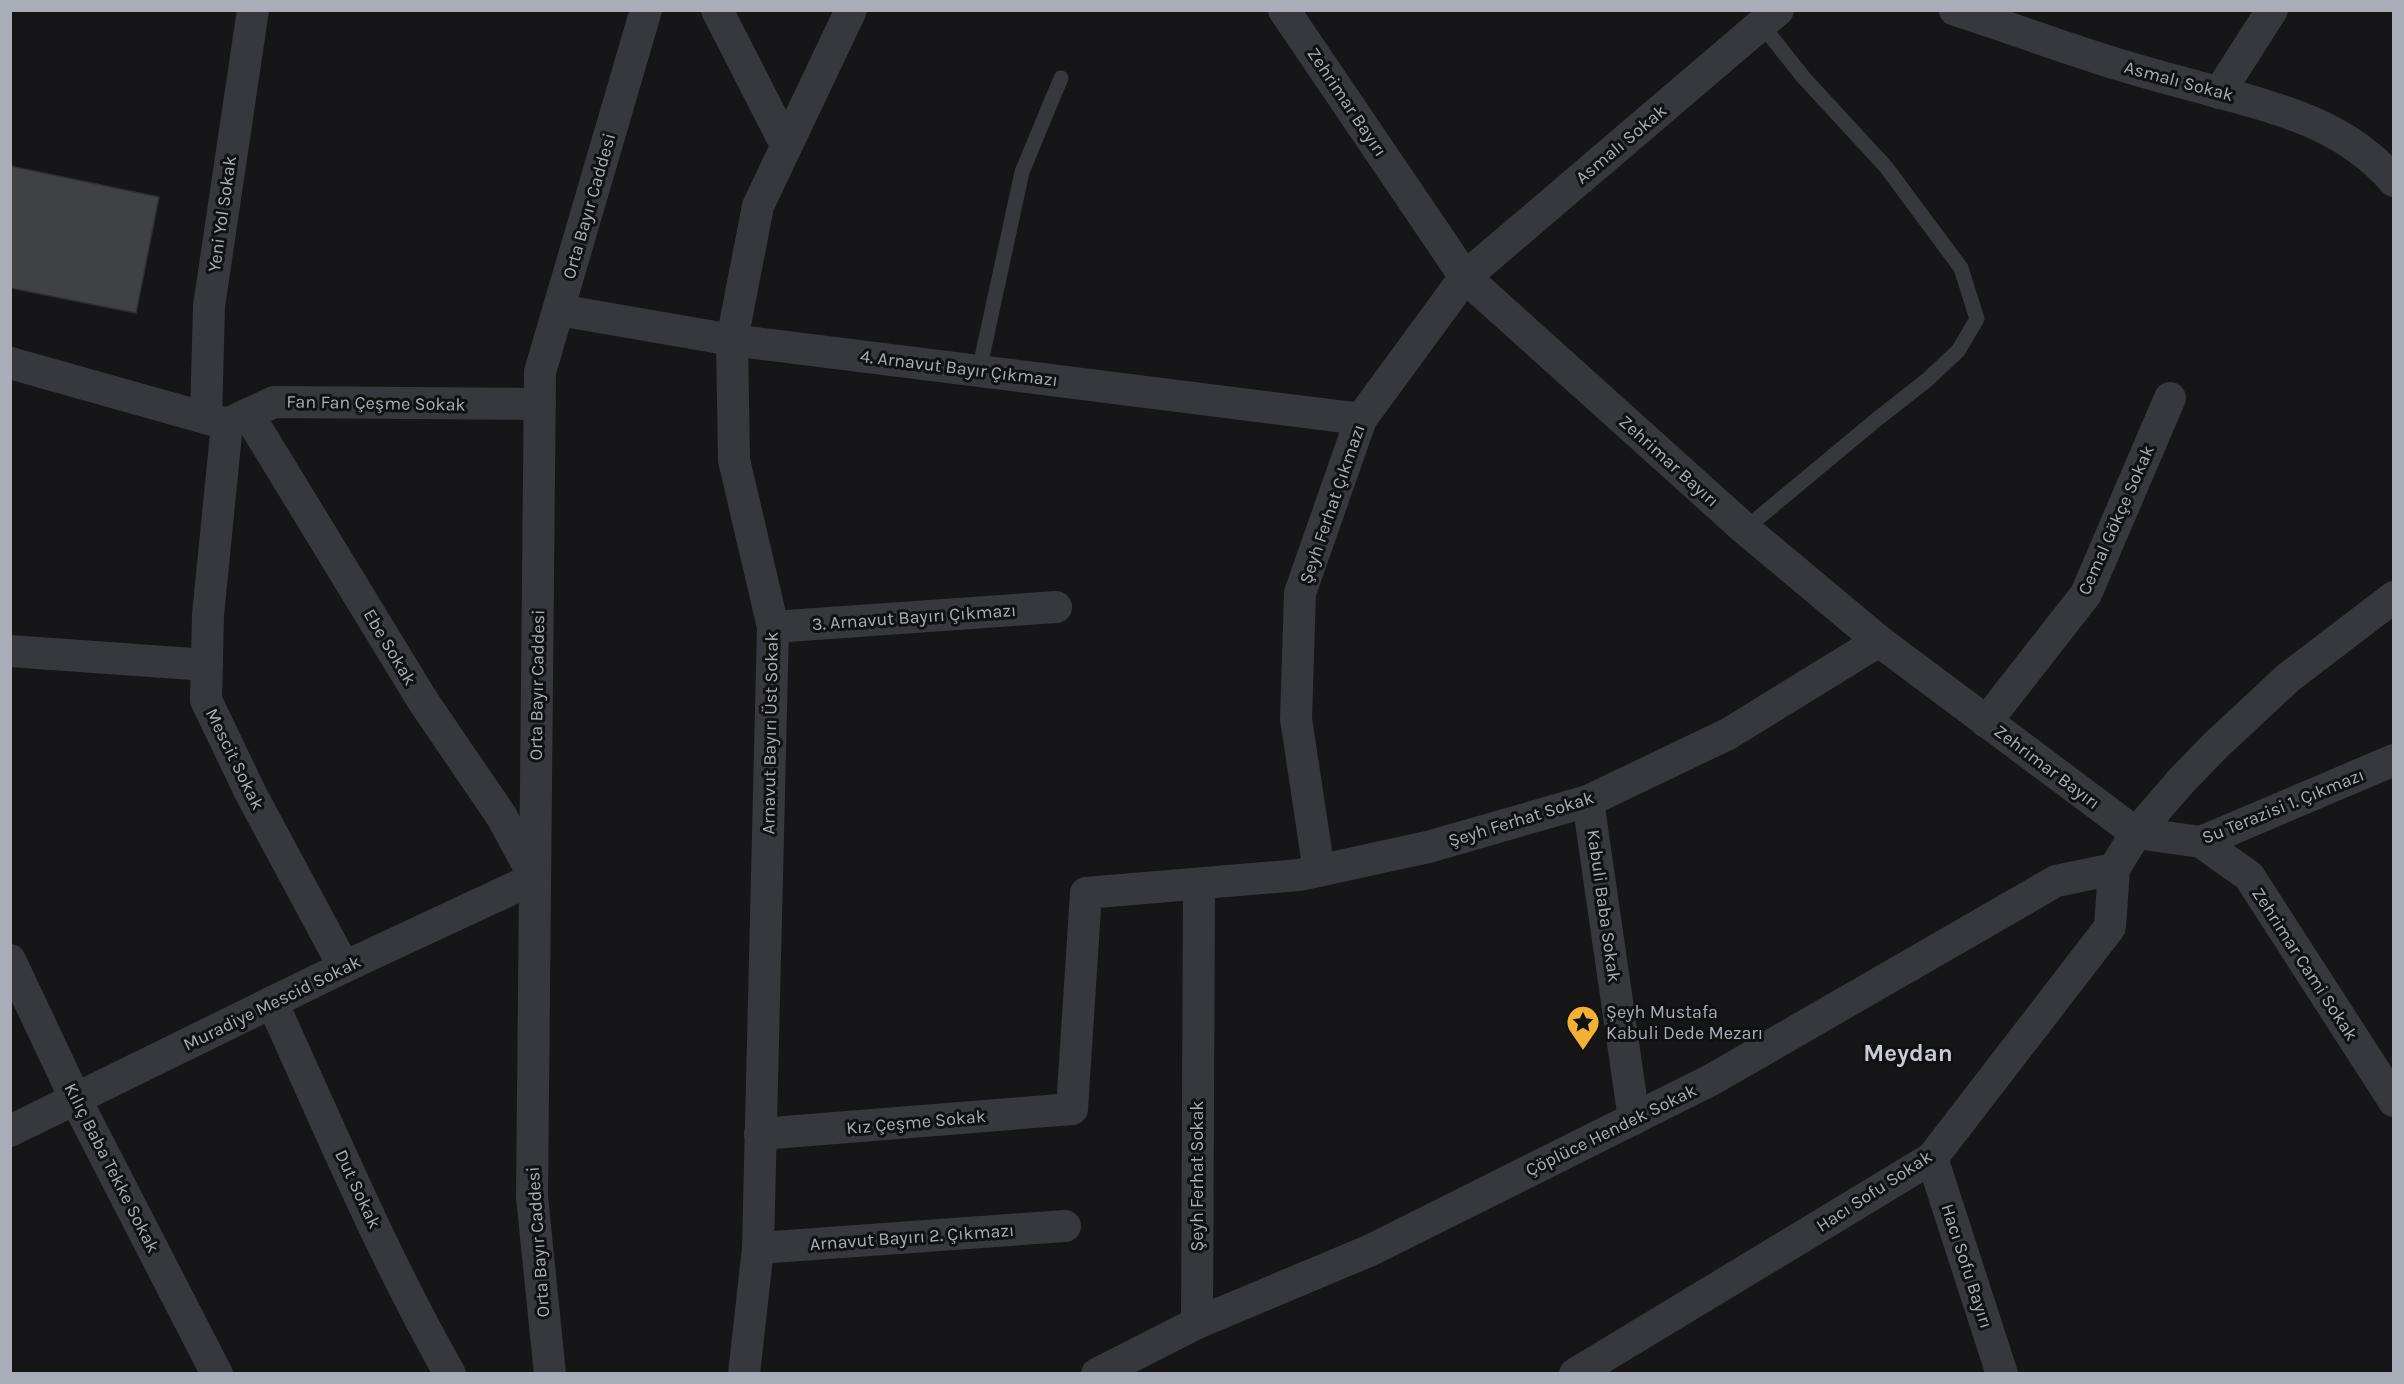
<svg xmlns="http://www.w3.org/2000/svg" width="2404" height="1384" font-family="Karla,sans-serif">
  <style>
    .building { fill: #404145; stroke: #303034; stroke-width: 1.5 }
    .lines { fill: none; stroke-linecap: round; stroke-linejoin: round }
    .service { stroke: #37383d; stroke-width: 15 }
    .minor { stroke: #37383d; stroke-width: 32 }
    .labels { text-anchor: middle; stroke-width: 6; stroke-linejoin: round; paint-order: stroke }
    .street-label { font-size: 18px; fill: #a8adb8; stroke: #111113 }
    .poi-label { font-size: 18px; fill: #a8adb8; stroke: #111113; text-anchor: start }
    .district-label { font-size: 24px; font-weight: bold; fill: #c9ccd4; stroke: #111113 }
  </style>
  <rect width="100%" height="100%" fill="#161618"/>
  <!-- building -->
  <path class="building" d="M 10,166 L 159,197 L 136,313 L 10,288 Z"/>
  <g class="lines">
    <!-- service -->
    <g class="service">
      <path d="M 979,371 L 1022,172 L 1061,78"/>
      <path d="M 1745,529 L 1876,420 L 1927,380 L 1958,351 L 1977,319 L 1961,268 L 1886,167 L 1804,78 L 1761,24"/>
    </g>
    <!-- minor -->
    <g class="minor">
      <path d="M 717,10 L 786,145"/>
      <path d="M 1284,10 L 1465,277 L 1745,529 L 1879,641 L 2136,833 L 2201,842 L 2394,760"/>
      <path d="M 1955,10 C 2003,25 2050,43 2098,58 C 2137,71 2177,81 2217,92 C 2284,110 2346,126 2394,181"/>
      <path d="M 2219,93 L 2272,10"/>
      <path d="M 559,310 L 732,340 L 1361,419"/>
      <path d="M 10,363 L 227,424 L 274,402 L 540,404"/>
      <path d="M 206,418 L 209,306 L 253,10"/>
      <path d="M 227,424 L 208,615 L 206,700 L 251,794 L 344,967"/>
      <path d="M 773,627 L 1056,607"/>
      <path d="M 10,651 L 207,665"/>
      <path d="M 1986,722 L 2086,594 L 2170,398"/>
      <path d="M 1588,801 L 1634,1119"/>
      <path d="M 2201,842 L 2249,876 L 2394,1101"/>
      <path d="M 1319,871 L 1296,719 L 1300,593 L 1361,419 L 1465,277 L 1778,10"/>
      <path d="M 10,960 L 75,1098 L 217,1374"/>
      <path d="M 272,1002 C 329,1127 382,1254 450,1374"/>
      <path d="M 10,1131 L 344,967 L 535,878 L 502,817 L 423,701 L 248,414"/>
      <path d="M 760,1134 L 1072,1109 L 1086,893 L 1299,875 L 1428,847 L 1588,801 L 1728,734 L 1879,641"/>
      <path d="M 1932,1158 L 2002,1374"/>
      <path d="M 758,1248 L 1065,1226"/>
      <path d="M 1197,1323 L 1199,884"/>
      <path d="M 550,1374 L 532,1197 L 540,372 L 646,10"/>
      <path d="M 744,1374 L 758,1248 L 773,627 L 734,460 L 732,340 L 758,206 L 851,10"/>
      <path d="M 1097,1374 L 1197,1323 L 1371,1250 L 1711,1080 L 2056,881 L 2114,869"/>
      <path d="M 1575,1374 L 1932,1158 L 2110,927 L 2114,869 L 2136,833 L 2182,780 L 2216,745 L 2289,677 L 2394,597"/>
    </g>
  </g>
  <!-- icons -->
  <defs>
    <symbol id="sight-pin" viewBox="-11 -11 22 30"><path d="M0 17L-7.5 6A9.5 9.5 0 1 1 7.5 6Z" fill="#f2b134" stroke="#111113"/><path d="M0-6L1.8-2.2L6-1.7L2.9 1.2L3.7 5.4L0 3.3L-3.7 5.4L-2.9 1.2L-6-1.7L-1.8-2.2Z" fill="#111"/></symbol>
  </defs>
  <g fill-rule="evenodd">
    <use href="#sight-pin" x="1564" y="1003" width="38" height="52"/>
  </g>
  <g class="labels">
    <!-- street labels -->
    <g class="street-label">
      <text transform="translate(2179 81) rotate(15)" y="6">Asmalı Sokak</text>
      <text transform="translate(1347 102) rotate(56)" y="6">Zehrimar Bayırı</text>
      <text transform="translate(1621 144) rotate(-40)" y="6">Asmalı Sokak</text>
      <text transform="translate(589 206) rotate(-74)" y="6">Orta Bayır Caddesi</text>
      <text transform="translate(222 214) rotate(-82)" y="6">Yeni Yol Sokak</text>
      <text transform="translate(959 368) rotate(7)" y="6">4. Arnavut Bayır Çıkmazı</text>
      <text transform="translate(376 403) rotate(1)" y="6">Fan Fan Çeşme Sokak</text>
      <text transform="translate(1669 461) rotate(42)" y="6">Zehrimar Bayırı</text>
      <text transform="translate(1332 504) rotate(-71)" y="6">Şeyh Ferhat Çıkmazı</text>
      <text transform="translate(2116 520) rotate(-66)" y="6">Cemal Gökçe Sokak</text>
      <text transform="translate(914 617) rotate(-4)" y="6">3. Arnavut Bayırı Çıkmazı</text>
      <text transform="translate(390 647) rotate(59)" y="6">Ebe Sokak</text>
      <text transform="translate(537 685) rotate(-89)" y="6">Orta Bayır Caddesi</text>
      <text transform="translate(770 733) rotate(-89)" y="6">Arnavut Bayırı Üst Sokak</text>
      <text transform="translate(235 759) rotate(64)" y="6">Mescit Sokak</text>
      <text transform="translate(2047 767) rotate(37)" y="6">Zehrimar Bayırı</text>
      <text transform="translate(2283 806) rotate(-22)" y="6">Su Terazisi 1. Çıkmazı</text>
      <text transform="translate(1521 819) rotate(-17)" y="6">Şeyh Ferhat Sokak</text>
      <text transform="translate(1604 906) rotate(82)" y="6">Kabuli Baba Sokak</text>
      <text transform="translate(2305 964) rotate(57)" y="6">Zehrimar Cami Sokak</text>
      <text transform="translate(272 1003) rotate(-26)" y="6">Muradiye Mescid Sokak</text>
      <text transform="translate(916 1122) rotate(-5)" y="6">Kız Çeşme Sokak</text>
      <text transform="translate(1611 1130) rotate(-26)" y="6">Çöplüce Hendek Sokak</text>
      <text transform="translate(112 1168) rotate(63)" y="6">Kılıç Baba Tekke Sokak</text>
      <text transform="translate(1197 1176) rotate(-90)" y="6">Şeyh Ferhat Sokak</text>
      <text transform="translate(358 1189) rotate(65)" y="6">Dut Sokak</text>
      <text transform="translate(1874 1191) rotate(-33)" y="6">Hacı Sofu Sokak</text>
      <text transform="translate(912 1237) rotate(-4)" y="6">Arnavut Bayırı 2. Çıkmazı</text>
      <text transform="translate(538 1242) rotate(-94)" y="6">Orta Bayır Caddesi</text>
      <text transform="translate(1967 1266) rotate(72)" y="6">Hacı Sofu Bayırı</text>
    </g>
    <!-- poi labels -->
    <g class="poi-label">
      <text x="1606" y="1018">Şeyh Mustafa<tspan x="1606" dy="21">Kabuli Dede Mezarı</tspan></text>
    </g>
    <!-- district labels -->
    <g class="district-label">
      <text x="1908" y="1061">Meydan</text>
    </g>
  </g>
  <!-- border -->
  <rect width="2404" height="1384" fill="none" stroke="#a8adb8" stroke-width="24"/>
</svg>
